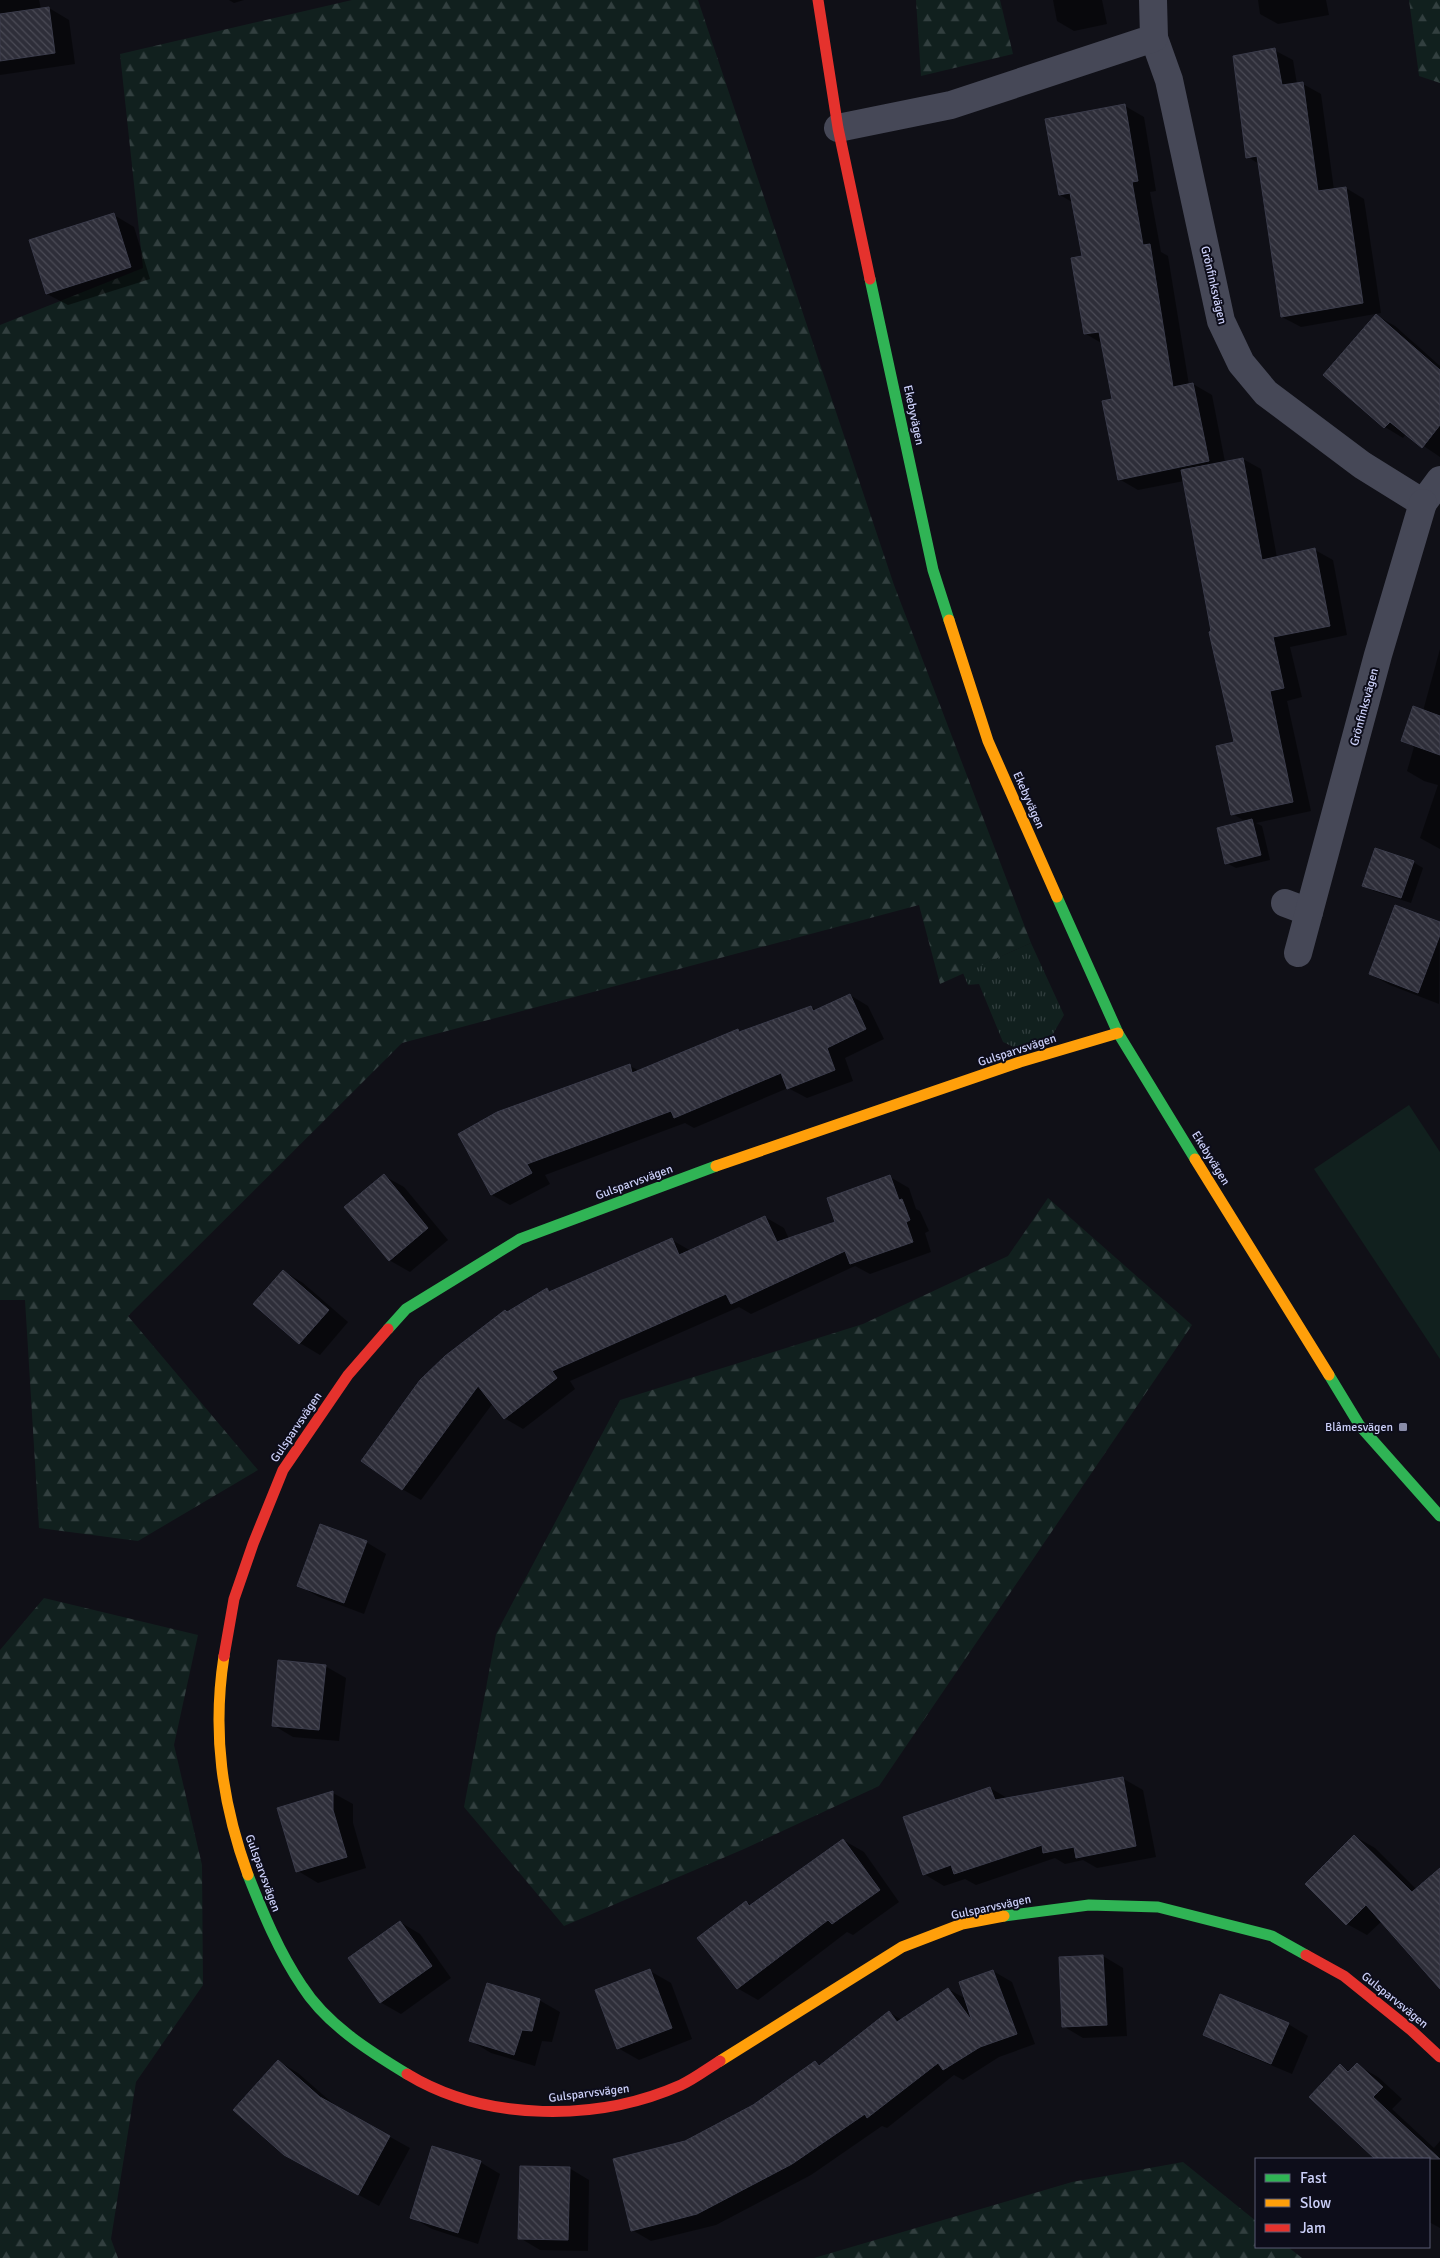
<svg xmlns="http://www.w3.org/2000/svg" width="1440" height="2258" font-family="Signika,sans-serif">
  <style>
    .grass { fill: url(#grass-tufts) }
    .forest { fill: url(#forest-firs) }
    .pitch { fill: #11201e }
    .shadow { fill: #0007 }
    .building { fill: url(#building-back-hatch); stroke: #3a3b4a }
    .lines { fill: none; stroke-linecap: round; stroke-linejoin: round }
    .street { stroke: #464857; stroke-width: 28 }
    .fast { stroke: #30b455; stroke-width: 11 }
    .slow { stroke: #ff9f0a; stroke-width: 11 }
    .jam { stroke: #e5322d; stroke-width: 11 }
    .poi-dot { fill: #8a8daa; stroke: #0d0d1a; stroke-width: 2 }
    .labels { text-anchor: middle; stroke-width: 4; stroke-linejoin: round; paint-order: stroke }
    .street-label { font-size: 12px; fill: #ccd0f9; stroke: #0d0d1a }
    .poi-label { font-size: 12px; fill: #ccd0f9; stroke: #0d0d1a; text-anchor: end }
  </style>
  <defs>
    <pattern id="grass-tufts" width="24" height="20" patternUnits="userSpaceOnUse" patternTransform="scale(1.25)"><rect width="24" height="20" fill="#11201e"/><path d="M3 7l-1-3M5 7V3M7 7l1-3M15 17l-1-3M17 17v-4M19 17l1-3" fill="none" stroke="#323f3f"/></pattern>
    <pattern id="forest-firs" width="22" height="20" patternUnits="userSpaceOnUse" patternTransform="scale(1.25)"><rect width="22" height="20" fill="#11201e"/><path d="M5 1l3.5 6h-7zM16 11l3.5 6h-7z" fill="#323f3f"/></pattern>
    <pattern id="building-back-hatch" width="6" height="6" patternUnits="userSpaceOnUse" patternTransform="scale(1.25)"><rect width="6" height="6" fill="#2e2e39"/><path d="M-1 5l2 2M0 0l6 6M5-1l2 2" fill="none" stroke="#4b4b56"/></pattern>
  </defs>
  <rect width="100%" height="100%" fill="#101017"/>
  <!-- grass -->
  <path class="grass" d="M 1031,943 L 1064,1015 L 1050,1039 L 1018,1049 L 1003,1042 L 979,984 L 968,985 L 963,973 Z"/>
  <!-- forest -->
  <g class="forest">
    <path d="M 352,0 L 698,0 L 894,585 L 1031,943 L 940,984 L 919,905 L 402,1043 L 128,1316 L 258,1470 L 138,1541 L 39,1528 L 25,1300 L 0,1300 L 0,325 L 143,268 L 120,54 Z"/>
    <path d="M 916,0 L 1000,0 L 1013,54 L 921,76 Z"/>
    <path d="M 1409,0 L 1440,0 L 1440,83 L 1419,76 Z"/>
    <path d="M 1048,1198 L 1192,1325 L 879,1786 L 744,1849 L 564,1926 L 464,1807 L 496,1634 L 620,1400 L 863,1324 L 1008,1256 Z"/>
    <path d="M 44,1598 L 198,1635 L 174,1745 L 202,1865 L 203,1985 L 136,2082 L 111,2239 L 118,2258 L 0,2258 L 0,1650 Z"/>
    <path d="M 1183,2162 L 1256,2221 L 1256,2247 L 1288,2247 L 1302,2258 L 814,2258 L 1072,2182 Z"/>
  </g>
  <!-- pitch -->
  <path class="pitch" d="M 1409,1105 L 1440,1152 L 1440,1359 L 1314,1169 Z"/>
  <!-- shadow -->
  <g class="shadow">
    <path d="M 0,0 L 39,0 L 41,9 L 49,8 L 69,20 L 75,64 L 0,75 Z"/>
    <path d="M 229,0 L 244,0 L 234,3 Z"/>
    <path d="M 1053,0 L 1102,0 L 1107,24 L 1074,31 L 1057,21 Z"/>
    <path d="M 1258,0 L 1326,0 L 1329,15 L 1278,24 L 1260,14 Z"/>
    <path d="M 1274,50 L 1293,60 L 1297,84 L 1303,84 L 1321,94 L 1334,190 L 1346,188 L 1364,199 L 1381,313 L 1301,327 L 1282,317 L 1259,164 L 1248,157 Z"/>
    <path d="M 1125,106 L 1144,117 L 1156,191 L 1150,192 L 1161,252 L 1168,256 L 1189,385 L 1193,384 L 1212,395 L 1225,462 L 1243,459 L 1261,469 L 1277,558 L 1315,550 L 1333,560 L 1347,635 L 1290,647 L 1302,697 L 1287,701 L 1311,811 L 1256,823 L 1262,826 L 1270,860 L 1236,868 L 1226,863 L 1246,822 L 1233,814 L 1236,743 L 1184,481 L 1138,490 L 1119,479 L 1113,400 L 1103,344 L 1086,334 L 1083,257 L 1072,202 L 1060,195 Z"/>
    <path d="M 114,215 L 134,227 L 150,279 L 68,305 L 47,294 Z"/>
    <path d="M 1377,316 L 1395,326 L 1440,366 L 1440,457 L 1406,434 L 1403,438 L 1385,427 L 1325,375 Z"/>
    <path d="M 1440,649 L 1440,849 L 1420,838 L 1438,785 L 1424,781 L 1407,771 L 1414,747 L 1403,741 L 1423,711 Z"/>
    <path d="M 1413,862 L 1423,868 L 1411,903 L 1374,891 L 1364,885 Z"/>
    <path d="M 1440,923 L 1439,1004 L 1390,985 L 1370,974 Z"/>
    <path d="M 850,995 L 868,1006 L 884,1039 L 845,1058 L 853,1081 L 807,1098 L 788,1088 L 694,1128 L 685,1123 L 545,1175 L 550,1184 L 510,1205 L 492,1195 L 630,1066 L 640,1071 L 738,1030 L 741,1032 L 811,1007 L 817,1010 Z"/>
    <path d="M 384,1176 L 404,1187 L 448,1240 L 410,1272 L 389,1260 Z"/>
    <path d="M 890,1177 L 909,1188 L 916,1209 L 920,1211 L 929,1231 L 925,1233 L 931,1252 L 870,1274 L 855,1266 L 751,1314 L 739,1307 L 570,1381 L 575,1389 L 523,1429 L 504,1418 L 493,1403 L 421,1500 L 402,1489 L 508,1313 L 547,1290 L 552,1292 L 672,1240 L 691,1251 L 765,1217 L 784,1228 L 789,1239 L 836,1223 Z"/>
    <path d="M 283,1271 L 303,1283 L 348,1322 L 320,1355 L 300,1343 L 254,1304 Z"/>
    <path d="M 366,1542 L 386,1554 L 364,1614 L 319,1597 L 298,1585 Z"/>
    <path d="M 325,1666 L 346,1678 L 339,1741 L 293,1737 L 273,1725 Z"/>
    <path d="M 1122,1778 L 1143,1790 L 1156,1857 L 1097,1868 L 1083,1860 L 1065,1864 L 1055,1858 L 976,1885 L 965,1879 L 944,1886 L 924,1874 L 990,1788 L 1009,1799 Z"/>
    <path d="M 333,1793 L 353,1804 L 353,1823 L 366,1868 L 318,1883 L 298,1871 Z"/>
    <path d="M 1354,1836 L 1375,1848 L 1417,1890 L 1440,1887 L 1440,1987 L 1382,1921 L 1367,1935 L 1347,1924 Z"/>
    <path d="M 843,1840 L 864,1852 L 899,1902 L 853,1935 L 847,1932 L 758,2000 L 737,1988 L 746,1902 L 752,1906 Z"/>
    <path d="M 400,1922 L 420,1934 L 451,1978 L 401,2014 L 380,2002 Z"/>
    <path d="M 1103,1956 L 1123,1968 L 1127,2036 L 1083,2038 L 1063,2026 Z"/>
    <path d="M 650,1971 L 671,1983 L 692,2039 L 639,2060 L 618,2048 Z"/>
    <path d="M 993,1971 L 1012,1982 L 1035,2044 L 999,2057 L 963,2080 L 954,2075 L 887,2128 L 882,2126 L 811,2175 L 716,2225 L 651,2241 L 632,2230 L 685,2142 L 754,2106 L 815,2062 L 821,2066 L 889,2012 L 902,2020 L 948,1989 L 966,1999 Z"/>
    <path d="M 539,2000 L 560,2012 L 552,2042 L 542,2041 L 535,2066 L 491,2053 L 471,2041 Z"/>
    <path d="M 1288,2024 L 1308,2036 L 1292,2074 L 1225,2046 L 1205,2034 Z"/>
    <path d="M 278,2061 L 298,2073 L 338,2108 L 410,2148 L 379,2206 L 306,2166 Z"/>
    <path d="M 1357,2065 L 1378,2077 L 1402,2099 L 1392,2109 L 1434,2148 L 1440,2141 L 1440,2228 L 1429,2222 L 1429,2159 L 1377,2159 L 1311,2097 L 1340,2066 L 1351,2072 Z"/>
    <path d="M 480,2162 L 500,2174 L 478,2244 L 432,2229 L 411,2217 Z"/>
    <path d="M 569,2168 L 589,2180 L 588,2251 L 540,2250 L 520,2238 Z"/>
  </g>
  <!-- building -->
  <g class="building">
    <path d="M 49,7 L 55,53 L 0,61 L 0,14 Z"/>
    <path d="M 1275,48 L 1282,85 L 1303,82 L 1318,191 L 1346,187 L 1363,303 L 1281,317 L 1257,156 L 1246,158 L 1233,56 Z"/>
    <path d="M 1125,104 L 1138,181 L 1132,182 L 1143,245 L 1150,244 L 1173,387 L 1193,383 L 1209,461 L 1118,480 L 1102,401 L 1112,399 L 1099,332 L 1084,334 L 1071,258 L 1082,256 L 1070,193 L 1059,195 L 1045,119 Z"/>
    <path d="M 114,213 L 131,267 L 46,294 L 29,240 Z"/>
    <path d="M 1376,314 L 1440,370 L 1440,425 L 1422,448 L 1390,422 L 1384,428 L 1323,375 Z"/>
    <path d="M 1243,458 L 1262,560 L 1315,548 L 1330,626 L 1273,637 L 1284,688 L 1270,691 L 1293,802 L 1231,815 L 1216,746 L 1234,742 L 1209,632 L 1211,631 L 1181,470 Z"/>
    <path d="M 1413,706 L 1440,716 L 1440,755 L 1401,741 Z"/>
    <path d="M 1252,819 L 1261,855 L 1225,864 L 1217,828 Z"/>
    <path d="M 1375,848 L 1414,861 L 1401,898 L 1362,886 Z"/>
    <path d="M 1395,905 L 1440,922 L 1440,935 L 1418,993 L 1369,974 Z"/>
    <path d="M 850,994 L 866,1029 L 827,1048 L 835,1070 L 787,1089 L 781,1073 L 674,1118 L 671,1111 L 527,1164 L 532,1173 L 491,1195 L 458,1134 L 497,1112 L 630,1064 L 632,1073 L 738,1029 L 739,1032 L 811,1006 L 813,1011 Z"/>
    <path d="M 384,1174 L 428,1228 L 389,1261 L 344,1207 Z"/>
    <path d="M 890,1175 L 899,1200 L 902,1199 L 910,1220 L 906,1222 L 913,1242 L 850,1264 L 845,1251 L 731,1304 L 726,1294 L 552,1371 L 557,1378 L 504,1419 L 478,1386 L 402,1490 L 361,1461 L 420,1380 L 445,1356 L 505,1310 L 507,1312 L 547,1288 L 549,1292 L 672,1238 L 679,1255 L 765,1216 L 777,1242 L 835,1222 L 827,1198 Z"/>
    <path d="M 283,1270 L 329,1310 L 299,1344 L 253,1304 Z"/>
    <path d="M 320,1524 L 367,1541 L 344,1603 L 297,1586 Z"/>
    <path d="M 278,1660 L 326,1665 L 319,1730 L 272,1726 Z"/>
    <path d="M 1123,1777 L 1136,1846 L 1076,1858 L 1074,1847 L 1043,1853 L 1042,1845 L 954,1874 L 951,1865 L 923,1875 L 903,1817 L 990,1787 L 995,1800 Z"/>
    <path d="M 333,1791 L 333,1810 L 347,1857 L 296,1872 L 277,1808 Z"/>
    <path d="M 1354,1835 L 1412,1892 L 1440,1868 L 1440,1989 L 1366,1905 L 1346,1925 L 1305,1884 Z"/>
    <path d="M 843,1839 L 880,1890 L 832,1924 L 828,1920 L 737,1989 L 697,1938 L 746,1901 L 749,1906 Z"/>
    <path d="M 400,1921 L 432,1966 L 380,2003 L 348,1958 Z"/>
    <path d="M 1103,1955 L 1107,2025 L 1062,2027 L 1059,1957 Z"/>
    <path d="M 650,1969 L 672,2028 L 617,2049 L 595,1990 Z"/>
    <path d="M 993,1970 L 1017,2034 L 980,2047 L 943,2070 L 938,2063 L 867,2118 L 865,2114 L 792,2164 L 697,2214 L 631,2231 L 613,2159 L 685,2141 L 753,2105 L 815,2061 L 819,2066 L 889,2011 L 897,2022 L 948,1988 L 972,2021 L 959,1982 Z"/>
    <path d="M 487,1983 L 540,1999 L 532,2031 L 522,2030 L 514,2055 L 469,2041 Z"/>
    <path d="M 1220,1994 L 1289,2023 L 1271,2064 L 1203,2035 Z"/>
    <path d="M 278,2060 L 320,2097 L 390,2136 L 358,2195 L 284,2155 L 233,2110 Z"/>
    <path d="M 1357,2063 L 1383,2087 L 1373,2097 L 1440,2159 L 1375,2159 L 1309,2097 L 1340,2064 L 1348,2072 Z"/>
    <path d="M 432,2146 L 481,2161 L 458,2233 L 410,2218 Z"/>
    <path d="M 520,2166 L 570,2167 L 568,2240 L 518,2239 Z"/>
  </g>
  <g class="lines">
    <!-- street -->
    <g class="street">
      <path d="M 1154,38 L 1169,80 L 1221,321 L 1241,363 L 1266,393 L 1362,465 L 1423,503 L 1440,480"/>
      <path d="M 838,128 L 951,105 L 1154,38 L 1153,0"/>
      <path d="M 1285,903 L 1309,912"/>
      <path d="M 1298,953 L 1378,655 L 1423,503"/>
    </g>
    <!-- fast -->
    <g class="fast">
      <path d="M 870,279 L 933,570 L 949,620"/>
      <path d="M 1057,897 L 1118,1033 L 1195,1159"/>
      <path d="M 388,1329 L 406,1309 L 520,1239 L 716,1166"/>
      <path d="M 1329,1375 L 1360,1426 L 1440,1516"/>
      <path d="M 248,1875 C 263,1913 279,1952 302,1986 C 326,2024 369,2051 407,2074"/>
      <path d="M 1004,1916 L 1089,1905 L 1158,1907 L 1272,1936 L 1306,1955"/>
    </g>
    <!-- slow -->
    <g class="slow">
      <path d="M 949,620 L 988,741 L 1057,897"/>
      <path d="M 1195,1159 L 1329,1375"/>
      <path d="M 716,1166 L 1020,1062 L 1118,1033"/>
      <path d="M 224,1656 C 212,1733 222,1803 248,1875"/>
      <path d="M 720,2061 L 902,1947 L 962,1924 L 1004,1916"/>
    </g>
    <!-- jam -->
    <g class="jam">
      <path d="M 818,0 L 838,128 L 870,279"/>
      <path d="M 224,1656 L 234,1599 L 253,1544 L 283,1470 L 348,1375 L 388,1329"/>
      <path d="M 1306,1955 L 1344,1976 L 1411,2030 L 1440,2057"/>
      <path d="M 407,2074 C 486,2122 598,2122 681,2085 C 694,2079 707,2069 720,2061"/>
    </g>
  </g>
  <!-- markers -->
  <rect class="poi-dot" x="1398" y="1422" width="10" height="10" rx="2.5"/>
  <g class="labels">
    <!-- street labels -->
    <g class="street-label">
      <text transform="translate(1214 285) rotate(77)" y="4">Grönfinksvägen</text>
      <text transform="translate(914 415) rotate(78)" y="4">Ekebyvägen</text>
      <text transform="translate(1364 707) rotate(-75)" y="4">Grönfinksvägen</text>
      <text transform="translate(1029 800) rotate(66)" y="4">Ekebyvägen</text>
      <text transform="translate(1017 1050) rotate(-18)" y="4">Gulsparvsvägen</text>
      <text transform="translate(1211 1158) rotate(58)" y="4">Ekebyvägen</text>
      <text transform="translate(634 1182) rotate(-20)" y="4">Gulsparvsvägen</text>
      <text transform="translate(296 1427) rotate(-56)" y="4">Gulsparvsvägen</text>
      <text transform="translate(263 1873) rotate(70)" y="4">Gulsparvsvägen</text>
      <text transform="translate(991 1907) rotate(-12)" y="4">Gulsparvsvägen</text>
      <text transform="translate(1395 2000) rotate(39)" y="4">Gulsparvsvägen</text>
      <text transform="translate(589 2093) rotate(-7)" y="4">Gulsparvsvägen</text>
    </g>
    <!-- poi labels -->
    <g class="poi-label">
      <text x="1393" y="1431">Blåmesvägen</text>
    </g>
  </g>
  <!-- legend -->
  <rect x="1255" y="2158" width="175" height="90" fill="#0d0d1a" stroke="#595b73"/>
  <rect x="1265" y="2174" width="25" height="8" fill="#30b455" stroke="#595b73"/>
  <text x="1300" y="2183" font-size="15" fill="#ccd0f9">Fast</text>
  <rect x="1265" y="2199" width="25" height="8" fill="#ff9f0a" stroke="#595b73"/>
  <text x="1300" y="2208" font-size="15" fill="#ccd0f9">Slow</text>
  <rect x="1265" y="2224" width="25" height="8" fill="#e5322d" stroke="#595b73"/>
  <text x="1300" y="2233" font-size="15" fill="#ccd0f9">Jam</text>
</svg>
